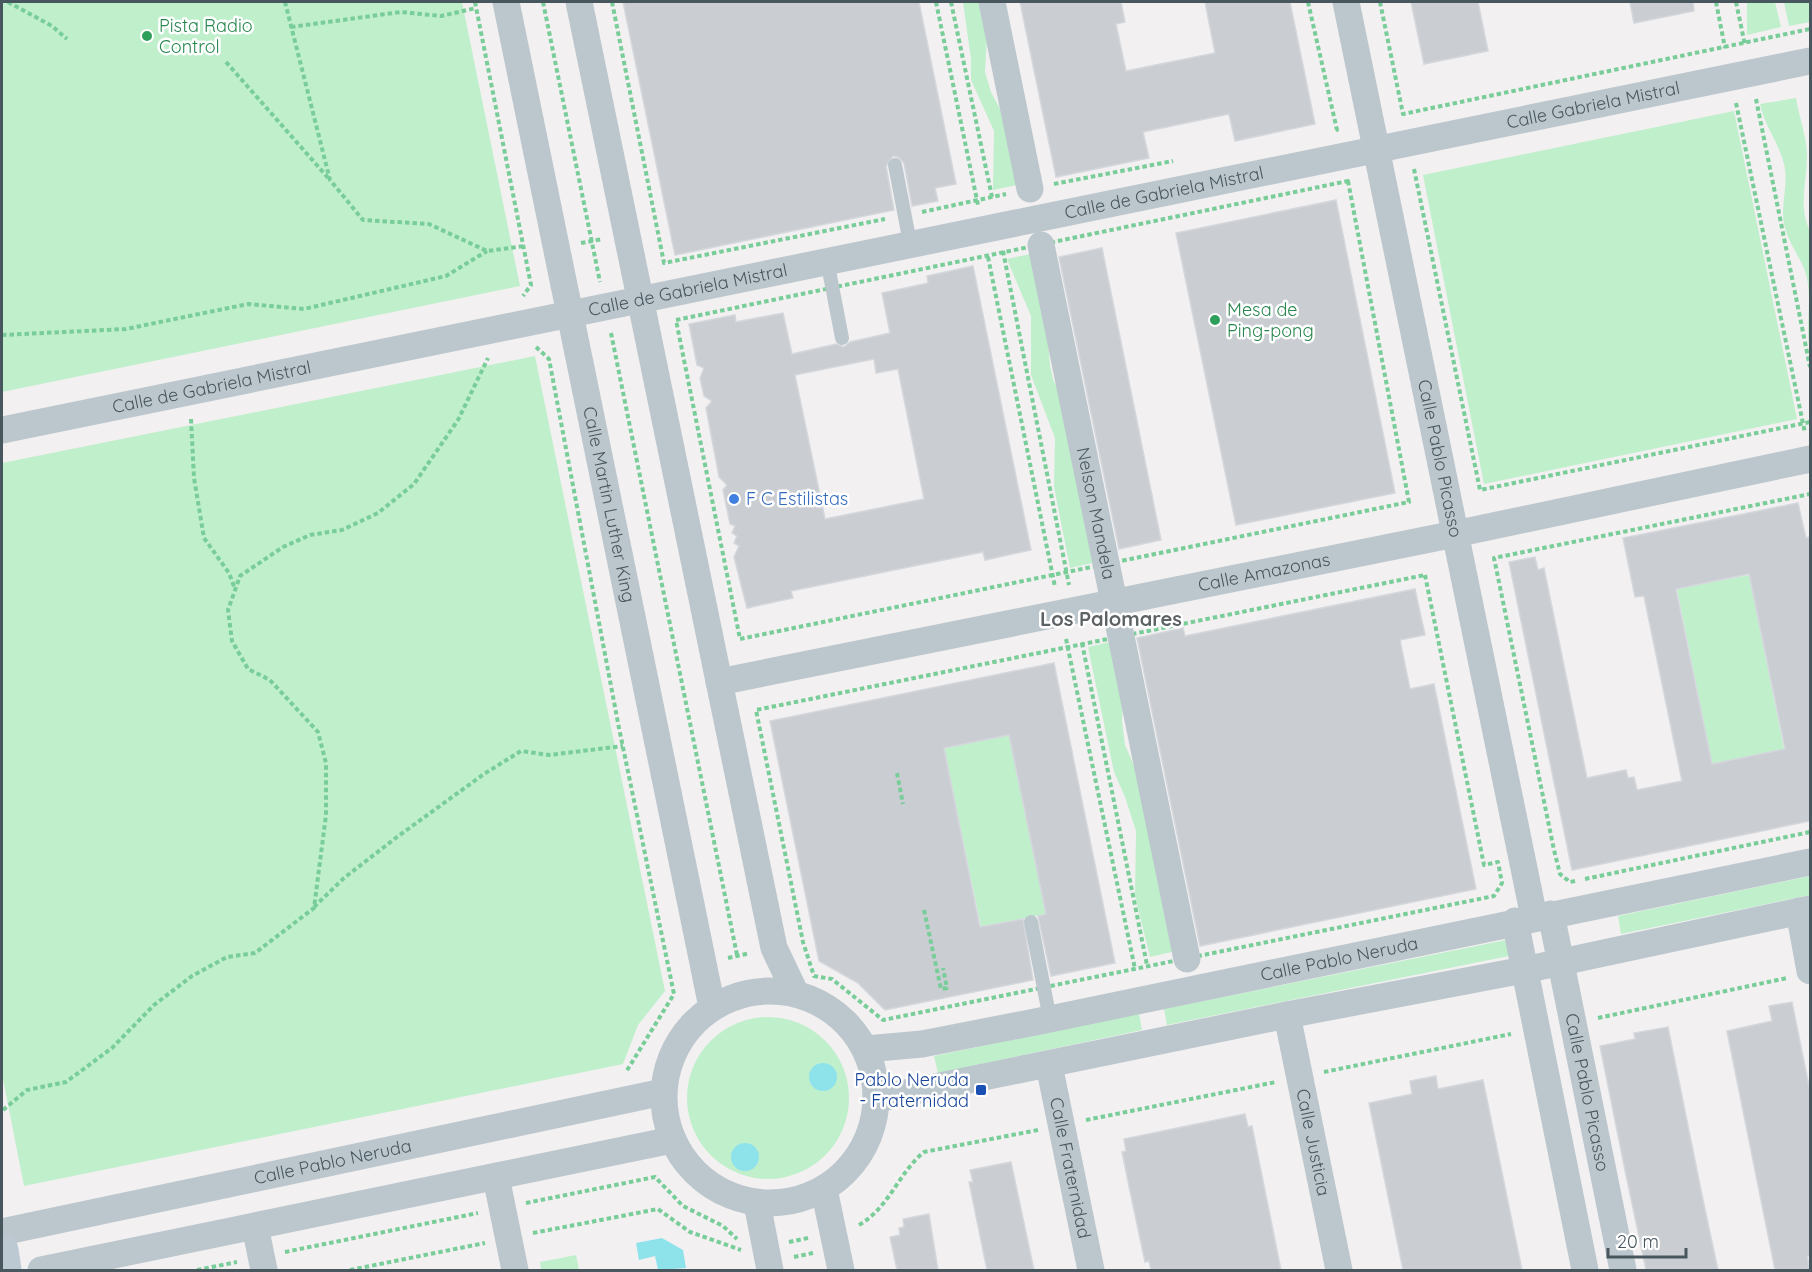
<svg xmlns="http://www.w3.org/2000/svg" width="1812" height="1272" font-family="Quicksand,sans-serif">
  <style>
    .green { fill: #c0efcc }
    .water { fill: #8ee3eb }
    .building { fill: #caced3; stroke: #d4d7dc; stroke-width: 1.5; fill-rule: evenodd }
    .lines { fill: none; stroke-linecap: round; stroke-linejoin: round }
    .path { stroke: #78cd99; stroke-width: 4; stroke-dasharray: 4.5 3; stroke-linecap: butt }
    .lane { stroke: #bcc7cd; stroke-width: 14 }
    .street { stroke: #bcc7cd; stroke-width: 27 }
    .secondary { stroke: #bcc9d2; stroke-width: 33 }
    .leisure-dot { fill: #2e9e5b; stroke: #fff; stroke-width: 2 }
    .shop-dot { fill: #3f7fe0; stroke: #fff; stroke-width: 2 }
    .transit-dot { fill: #1a4fb4; stroke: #fff; stroke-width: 2 }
    .labels { text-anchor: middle; stroke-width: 5; stroke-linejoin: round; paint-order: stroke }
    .leisure-label { font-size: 18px; fill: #27864d; stroke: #fff; text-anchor: start }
    .street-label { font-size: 18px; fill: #48565e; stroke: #fff }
    .shop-label { font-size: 18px; fill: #366cbe; stroke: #fff; text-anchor: start }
    .transit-label { font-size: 18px; fill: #164399; stroke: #fff; text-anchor: end }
    .neighbourhood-label { font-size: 20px; font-weight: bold; fill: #5d6265; stroke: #fff }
  </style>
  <rect width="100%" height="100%" fill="#f3f0f1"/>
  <!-- green -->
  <g class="green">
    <path d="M 2,2 L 462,2 L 520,286 L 2,392 Z"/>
    <path d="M 963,2 L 989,2 L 985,72 L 991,92 L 1020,146 L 1027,183 L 993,190 L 994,131 L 971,80 L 971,59 Z"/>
    <path d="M 1747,2 L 1775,2 L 1781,27 L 1747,35 Z"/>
    <path d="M 1784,2 L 1810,2 L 1810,22 L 1789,26 Z"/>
    <path d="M 1796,98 C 1799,116 1806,135 1807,153 C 1808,179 1797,205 1810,231 L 1810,351 C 1805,327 1812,303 1807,278 C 1802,256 1783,239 1783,214 C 1783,197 1788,181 1784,164 C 1779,143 1764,125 1760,104 Z"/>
    <path d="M 1734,111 L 1797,419 L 1484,484 L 1423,175 Z"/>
    <path d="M 1040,252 L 1050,365 L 1053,379 L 1072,418 L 1097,562 L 1070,568 L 1054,487 L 1055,438 L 1031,375 L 1031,316 L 1007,259 Z"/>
    <path d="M 535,356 L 665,991 L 638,1025 L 623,1064 L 24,1186 L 2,1074 L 2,463 Z"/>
    <path d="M 1749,575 L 1784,749 L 1712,764 L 1677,589 Z"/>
    <path d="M 1119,640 L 1125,668 L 1122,721 L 1125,745 L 1139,777 L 1176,951 L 1150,957 L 1135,896 L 1136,831 L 1125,797 L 1114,772 L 1088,647 Z"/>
    <path d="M 1009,735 L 1046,914 L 981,927 L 944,748 Z"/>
    <path d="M 1810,876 L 1810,895 L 1621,934 L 1618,916 Z"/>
    <path d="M 1506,940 L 1509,956 L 1167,1025 L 1164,1009 Z"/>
    <path d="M 1139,1013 L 1142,1030 L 938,1073 L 934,1056 Z"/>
    <circle cx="768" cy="1098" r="81"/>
    <path d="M 576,1255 L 579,1270 L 541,1270 L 540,1262 Z"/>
  </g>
  <!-- water -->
  <g class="water">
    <circle cx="823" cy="1077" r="14"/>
    <circle cx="745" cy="1157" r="14"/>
    <path d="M 662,1238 L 683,1250 L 686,1268 L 658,1270 L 655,1256 L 639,1260 L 636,1243 Z"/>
  </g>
  <!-- building -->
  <g class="building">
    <path d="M 623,2 L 919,2 L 956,184 L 935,188 L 938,201 L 912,206 L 904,163 L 898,157 L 893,156 L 886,166 L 894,210 L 675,255 Z"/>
    <path d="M 1020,2 L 1121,2 L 1125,22 L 1116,24 L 1126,71 L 1215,53 L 1205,2 L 1290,2 L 1315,124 L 1235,141 L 1229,114 L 1143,132 L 1149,158 L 1056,177 Z"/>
    <path d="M 1411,2 L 1478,2 L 1488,51 L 1424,64 Z"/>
    <path d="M 1630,2 L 1693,2 L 1694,11 L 1634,23 Z"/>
    <path d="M 1336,200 L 1395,493 L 1236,525 L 1176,233 Z"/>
    <path d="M 1102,248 L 1161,540 L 1119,549 L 1059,257 Z"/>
    <path d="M 973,266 L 1031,550 L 985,560 L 983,552 L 791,591 L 793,598 L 747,608 L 734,557 L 739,546 L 734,543 L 737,536 L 732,533 L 735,526 L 730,524 L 723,490 L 727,485 L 719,477 L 706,408 L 712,401 L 704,396 L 700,378 L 704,368 L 697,365 L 689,324 L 735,315 L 736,322 L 783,313 L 792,354 L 836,344 L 844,347 L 850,342 L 890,333 L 882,293 L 928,283 L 927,276 ZM 874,359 L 876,373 L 898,369 L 924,499 L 825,519 L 795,375 Z"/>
    <path d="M 1798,503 L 1806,538 L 1810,537 L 1810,821 L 1572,870 L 1509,562 L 1535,557 L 1538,570 L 1544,568 L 1587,778 L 1626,770 L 1628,778 L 1634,777 L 1637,790 L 1682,781 L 1644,596 L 1635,597 L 1623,538 ZM 1749,574 L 1785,749 L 1712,764 L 1676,589 Z"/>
    <path d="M 1415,589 L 1425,635 L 1400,640 L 1410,689 L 1434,684 L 1476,889 L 1200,946 L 1137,638 L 1183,628 L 1185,636 Z"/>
    <path d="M 1054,663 L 1115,963 L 1051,976 L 1038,916 L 1046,914 L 1009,735 L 944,748 L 980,927 L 1023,919 L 1033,980 L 885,1010 L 858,983 L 819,961 L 770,721 Z"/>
    <path d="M 1792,1002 L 1810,1091 L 1810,1256 L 1807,1256 L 1810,1270 L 1775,1270 L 1727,1031 L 1772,1021 L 1769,1006 Z"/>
    <path d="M 1668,1027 L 1703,1200 L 1718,1270 L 1646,1270 L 1625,1170 L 1600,1046 L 1635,1039 L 1634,1033 Z"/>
    <path d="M 1436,1076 L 1438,1089 L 1483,1080 L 1522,1270 L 1403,1270 L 1369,1103 L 1412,1094 L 1410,1081 Z"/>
    <path d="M 1245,1114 L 1248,1127 L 1252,1126 L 1281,1270 L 1151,1270 L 1149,1261 L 1145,1262 L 1131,1196 L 1122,1152 L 1126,1151 L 1124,1139 Z"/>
    <path d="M 1011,1162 L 1034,1270 L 987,1270 L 969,1182 L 973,1182 L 970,1170 Z"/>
    <path d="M 929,1214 L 938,1270 L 897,1270 L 890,1237 L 900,1235 L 899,1228 L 904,1227 L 903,1219 Z"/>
  </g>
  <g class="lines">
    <!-- path -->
    <g class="path">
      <path d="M 8,2 L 52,26 L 67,39"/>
      <path d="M 285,2 L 330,180 L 363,220 L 429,224 L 487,251 L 525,246"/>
      <path d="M 475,2 L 531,285 L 523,296"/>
      <path d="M 543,2 L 600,282"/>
      <path d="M 612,2 L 664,263 L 885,219"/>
      <path d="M 936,2 L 978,205"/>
      <path d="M 951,2 L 992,197"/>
      <path d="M 1308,2 L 1337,130 L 1334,130"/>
      <path d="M 1380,2 L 1403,114 L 1810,29"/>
      <path d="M 1716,2 L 1725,48"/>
      <path d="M 1736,2 L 1745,45"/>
      <path d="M 291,27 L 401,12 L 441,16 L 476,8"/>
      <path d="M 226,62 L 330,180"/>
      <path d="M 1756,99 L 1810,367"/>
      <path d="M 1736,103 L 1805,433"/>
      <path d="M 1414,169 L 1480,490 L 1810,422"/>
      <path d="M 1348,181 L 1409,502 L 740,639 L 676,320 Z"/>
      <path d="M 1054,184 L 1173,161"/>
      <path d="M 922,212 L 1006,194"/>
      <path d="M 581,243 L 603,239"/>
      <path d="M 1003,251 L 1069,585"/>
      <path d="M 988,257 L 1055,587"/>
      <path d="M 611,333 L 737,955"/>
      <path d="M 2,335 L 126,329 L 248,304 L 304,309 L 446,276 L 487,251"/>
      <path d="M 536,347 L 549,359 L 619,728 L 674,994 L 626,1072"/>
      <path d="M 191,419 L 194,478 L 204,538 L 229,573 L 235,589"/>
      <path d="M 1425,575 L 1484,865 L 1498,862 L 1502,883 L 1494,896 L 883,1020 L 832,979 L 814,976 L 803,942 L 756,710 Z"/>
      <path d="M 1066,639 L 1135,969"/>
      <path d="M 1082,643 L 1147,965"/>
      <path d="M 897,773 L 903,804"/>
      <path d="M 1585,879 L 1810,832"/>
      <path d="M 1575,881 L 1570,882 L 1560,874 L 1554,850 L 1494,558 L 1810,494"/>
      <path d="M 314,907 L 344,878 L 397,837 L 484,774 L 521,751 L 549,755 L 623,746"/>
      <path d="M 924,910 L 941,989 L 947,988 L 943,968"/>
      <path d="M 728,958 L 750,953"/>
      <path d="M 1598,1018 L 1787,978"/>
      <path d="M 1324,1072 L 1511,1034"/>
      <path d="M 3,1110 L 27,1090 L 66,1082 L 112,1048 L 154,1005 L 192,976 L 227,957 L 255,953 L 314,908 L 326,815 L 326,763 L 318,732 L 270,680 L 248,669 L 232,641 L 228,610 L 240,576 L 283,547 L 310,535 L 342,530 L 378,513 L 414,484 L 458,420 L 488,358"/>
      <path d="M 1086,1120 L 1276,1082"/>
      <path d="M 526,1203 L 655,1177 L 683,1206 L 723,1226 L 737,1239"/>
      <path d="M 859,1225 C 889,1208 899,1172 924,1152 L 1038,1130"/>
      <path d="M 533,1233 L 658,1209 L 690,1232 L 741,1250"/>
      <path d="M 789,1242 L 808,1238"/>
      <path d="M 285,1252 L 478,1213"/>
      <path d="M 794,1257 L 813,1253"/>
      <path d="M 197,1270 L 237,1262"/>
      <path d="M 350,1270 L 485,1243"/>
    </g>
    <!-- lane -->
    <g class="lane">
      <path d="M 895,165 L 910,243"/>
      <path d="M 827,260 L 842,338"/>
      <path d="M 1031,922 L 1050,1019"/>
    </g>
    <!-- street -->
    <g class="street">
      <path id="s1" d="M 506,2 L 712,1007"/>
      <path d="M 579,2 L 774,948 L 796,994"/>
      <path d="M 992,2 L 1030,189"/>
      <path id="s2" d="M 1346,2 L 1534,917"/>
      <path id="s3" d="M 1041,245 L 1187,959"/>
      <path id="s4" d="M 2,430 L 1810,61"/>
      <path id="s5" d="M 719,682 L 1455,534 L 1810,459"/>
      <path d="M 1799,911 L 1810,971"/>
      <path id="s6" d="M 1551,914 L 1623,1270"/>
      <path d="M 1515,921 L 1585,1270"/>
      <circle cx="770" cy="1097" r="106"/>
      <path id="s7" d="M 1287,1015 L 1339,1270"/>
      <path id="s8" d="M 866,1049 L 922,1044 L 1050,1019 L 1810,862"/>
      <path id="s9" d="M 1049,1065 L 1091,1270"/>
      <path d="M 876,1099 L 1287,1015 L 1524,970 L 1810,909"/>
      <path d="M 496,1177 L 515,1270"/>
      <path d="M 824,1189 L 841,1270"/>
      <path d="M 757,1203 L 770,1270"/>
      <path d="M 255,1226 L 264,1270"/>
      <path id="s10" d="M 2,1232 L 663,1092"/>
      <path d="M 41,1270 L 672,1140"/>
    </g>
    <!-- secondary -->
    <path class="secondary" d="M 2,1250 L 5,1270"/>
  </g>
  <!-- markers -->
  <g class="leisure-dot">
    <circle cx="147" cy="36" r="6"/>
    <circle cx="1215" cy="320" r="6"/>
  </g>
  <circle class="shop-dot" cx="734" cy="499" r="6"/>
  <rect class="transit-dot" x="975" y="1084" width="12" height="12" rx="3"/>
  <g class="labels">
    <!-- leisure labels -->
    <g class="leisure-label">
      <text x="159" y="32">Pista Radio<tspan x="159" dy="21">Control</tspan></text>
      <text x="1227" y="316">Mesa de<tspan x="1227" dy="21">Ping-pong</tspan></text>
    </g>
    <!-- street labels -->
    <g class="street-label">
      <text dy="6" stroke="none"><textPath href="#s4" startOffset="1624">Calle Gabriela Mistral</textPath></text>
      <text dy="6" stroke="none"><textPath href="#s4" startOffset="1186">Calle de Gabriela Mistral</textPath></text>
      <text dy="6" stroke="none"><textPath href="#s4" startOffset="700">Calle de Gabriela Mistral</textPath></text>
      <text dy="6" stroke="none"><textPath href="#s4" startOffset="214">Calle de Gabriela Mistral</textPath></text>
      <text dy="6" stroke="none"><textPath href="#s2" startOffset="466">Calle Pablo Picasso</textPath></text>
      <text dy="6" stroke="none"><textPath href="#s1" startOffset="513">Calle Martin Luther King</textPath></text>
      <text dy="6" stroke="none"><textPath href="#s3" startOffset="274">Nelson Mandela</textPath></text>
      <text dy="6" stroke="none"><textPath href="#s5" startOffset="556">Calle Amazonas</textPath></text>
      <text dy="6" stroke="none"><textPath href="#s8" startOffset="482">Calle Pablo Neruda</textPath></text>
      <text dy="6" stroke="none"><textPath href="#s6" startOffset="182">Calle Pablo Picasso</textPath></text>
      <text dy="6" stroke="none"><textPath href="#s7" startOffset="130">Calle Justicia</textPath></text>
      <text dy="6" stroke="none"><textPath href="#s10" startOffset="338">Calle Pablo Neruda</textPath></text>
      <text dy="6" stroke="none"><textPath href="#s9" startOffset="105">Calle Fraternidad</textPath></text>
    </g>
    <!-- shop labels -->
    <g class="shop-label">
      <text x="746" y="505">F C Estilistas</text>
    </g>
    <!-- transit labels -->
    <g class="transit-label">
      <text x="969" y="1086">Pablo Neruda<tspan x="969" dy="21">- Fraternidad</tspan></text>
    </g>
    <!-- neighbourhood labels -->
    <g class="neighbourhood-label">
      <text x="1111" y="626">Los Palomares</text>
    </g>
  </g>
  <!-- border -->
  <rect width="1812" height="1272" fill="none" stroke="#48565e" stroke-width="6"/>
  <!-- scale -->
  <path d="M1608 1248v9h78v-9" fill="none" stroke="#48565e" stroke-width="3"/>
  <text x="1617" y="1248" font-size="18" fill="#48565e" stroke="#ffffff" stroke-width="4.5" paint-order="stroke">20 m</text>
</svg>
